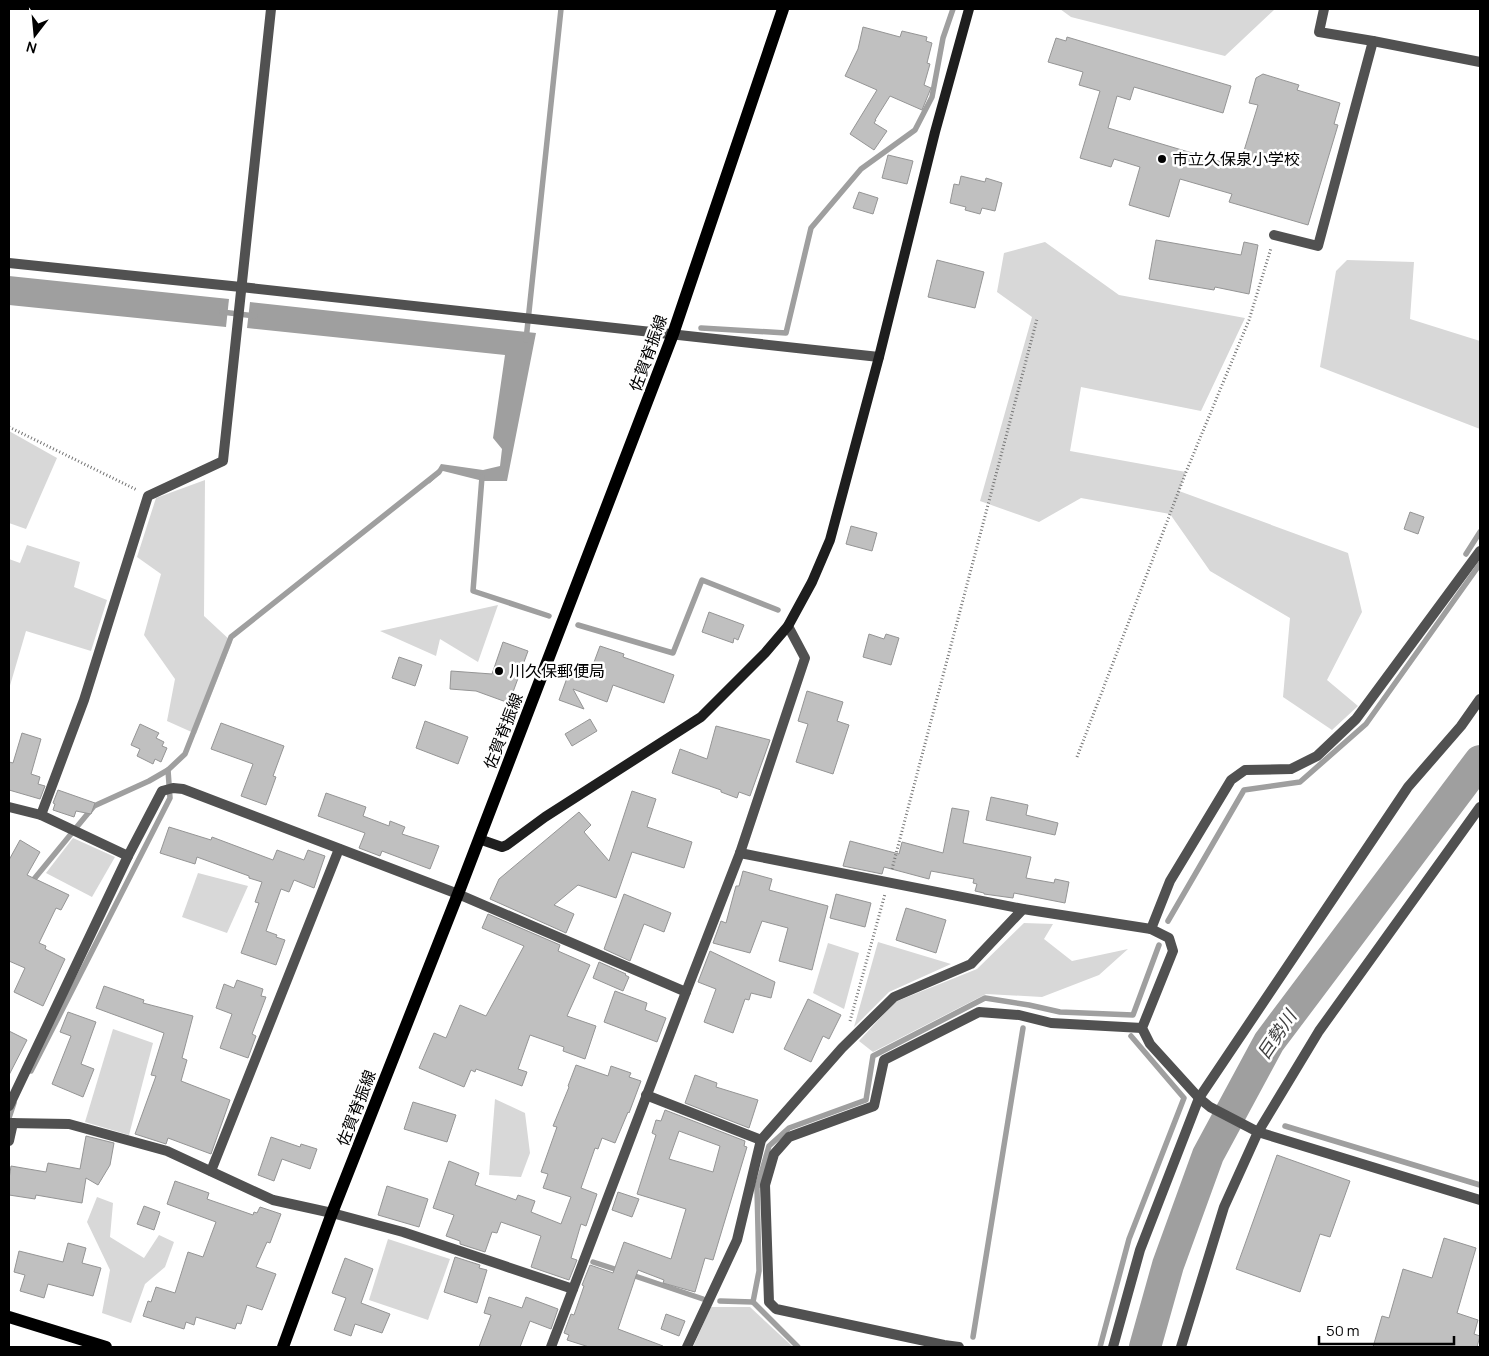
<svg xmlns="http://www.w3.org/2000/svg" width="1489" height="1356" font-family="Manrope,'Noto Sans JP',sans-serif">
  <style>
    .green { fill: #d8d8d8 }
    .water { fill: #9f9f9f }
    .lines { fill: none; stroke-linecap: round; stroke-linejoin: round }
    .stream { stroke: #9f9f9f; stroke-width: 5.5 }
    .river { stroke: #9f9f9f; stroke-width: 32 }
    .building { fill: #c0c0c0; stroke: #959595; fill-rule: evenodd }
    .path { stroke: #737373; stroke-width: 3; stroke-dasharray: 1 2.5; stroke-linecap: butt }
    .street { stroke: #515151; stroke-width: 10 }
    .secondary { stroke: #1e1e1e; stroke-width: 10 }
    .primary { stroke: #000; stroke-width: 12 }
    .poi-dot { fill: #000; stroke: #fff; stroke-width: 2 }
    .labels { text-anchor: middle; stroke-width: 5; stroke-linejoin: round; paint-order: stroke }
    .poi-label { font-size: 16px; fill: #000; stroke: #fff; text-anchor: start }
    .street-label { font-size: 16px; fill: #000; stroke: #fff }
    .water-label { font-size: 18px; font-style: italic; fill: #404040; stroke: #fff }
  </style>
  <rect width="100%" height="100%" fill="#fff"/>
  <!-- green -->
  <g class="green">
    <path d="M 1060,9 L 1275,9 L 1225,56 L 1071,17 Z"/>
    <path d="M 1045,242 L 1119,295 L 1245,318 L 1201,411 L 1081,387 L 1070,451 L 1186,472 L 1179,491 L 1348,553 L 1362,612 L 1327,680 L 1358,706 L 1332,730 L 1283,697 L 1290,618 L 1210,571 L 1170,514 L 1081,498 L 1039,522 L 980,501 L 1032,317 L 997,292 L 1004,253 Z"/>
    <path d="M 1347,260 L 1414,262 L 1410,319 L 1480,341 L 1480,429 L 1320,367 L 1336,271 Z"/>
    <path d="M 9,431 L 57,458 L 26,529 L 9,523 Z"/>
    <path d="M 205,480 L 204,616 L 232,642 L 196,734 L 167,721 L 175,679 L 144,635 L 161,574 L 137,557 L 156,498 Z"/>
    <path d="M 27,545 L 80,562 L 74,587 L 107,600 L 91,651 L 26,631 L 9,689 L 9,559 L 20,563 Z"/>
    <path d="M 498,605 L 478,662 L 440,639 L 436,656 L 380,631 Z"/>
    <path d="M 73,838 L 115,857 L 92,897 L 46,873 Z"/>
    <path d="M 198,873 L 248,886 L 227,933 L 182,917 Z"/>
    <path d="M 1024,923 L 1053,924 L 1044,939 L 1072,961 L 1128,949 L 1099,975 L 1042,997 L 986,994 L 873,1052 L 859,1041 L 895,1002 L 977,969 Z"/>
    <path d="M 878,942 L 951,964 L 889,992 L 854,1027 Z"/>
    <path d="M 828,943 L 859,953 L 844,1009 L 813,993 Z"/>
    <path d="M 113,1029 L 153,1043 L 129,1135 L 85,1122 Z"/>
    <path d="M 495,1099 L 525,1113 L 530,1153 L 521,1177 L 489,1175 Z"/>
    <path d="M 97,1197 L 113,1203 L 110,1237 L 144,1258 L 159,1235 L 174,1242 L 165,1267 L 145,1284 L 131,1323 L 102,1313 L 110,1270 L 87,1222 Z"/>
    <path d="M 388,1239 L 450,1259 L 428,1320 L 369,1300 Z"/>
    <path d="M 711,1307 L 750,1307 L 793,1347 L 693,1347 Z"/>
  </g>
  <!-- water -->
  <g class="water">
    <path d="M 9,276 L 229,299 L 226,327 L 9,305 Z"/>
    <path d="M 250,302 L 536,333 L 507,481 L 483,481 L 443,471 L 429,484 L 441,464 L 483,470 L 500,466 L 502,449 L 493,438 L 505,355 L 247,328 Z"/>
  </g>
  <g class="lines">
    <!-- stream -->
    <g class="stream">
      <path d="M 222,312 L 255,316"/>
      <path d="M 701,328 L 786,333 L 811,228 L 861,169 L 915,130 L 932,97 L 943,38 L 953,9"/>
      <path d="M 526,340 L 561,9"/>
      <path d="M 482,477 L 473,591 L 549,616"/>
      <path d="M 1466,554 L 1480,532"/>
      <path d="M 578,625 L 673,653 L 702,580 L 778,610"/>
      <path d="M 30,884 L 94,806 L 149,781 L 168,770 L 185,754 L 231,637 L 439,472"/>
      <path d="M 1168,921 L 1244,790 L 1300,782 L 1366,724 L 1480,564"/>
      <path d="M 31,1071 L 170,798 L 168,770"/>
      <path d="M 9,1118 L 14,1103"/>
      <path d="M 1285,1126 L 1480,1185"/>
      <path d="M 593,1262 L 621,1271"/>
      <path d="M 629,1274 L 703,1299"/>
      <path d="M 720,1301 L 753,1302"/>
      <path d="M 973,1337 L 1023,1028"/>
      <path d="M 798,1347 L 753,1302 L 759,1271 L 757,1188 L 769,1146 L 789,1128 L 866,1100 L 873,1056 L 985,998 L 1029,1005 L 1060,1012 L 1133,1015 L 1159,945"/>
      <path d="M 1100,1347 L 1129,1239 L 1184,1098 L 1131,1036"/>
    </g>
    <!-- river -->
    <path class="river" d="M 1145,1347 L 1168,1265 L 1208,1155 L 1269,1042 L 1480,761"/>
  </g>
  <!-- building -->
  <g class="building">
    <path d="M 863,27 L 900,37 L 902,31 L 927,37 L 926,41 L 932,43 L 927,63 L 930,64 L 924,85 L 931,88 L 922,110 L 890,96 L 875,120 L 876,120 L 874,123 L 887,131 L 874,150 L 850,134 L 877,90 L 845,76 L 858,49 Z"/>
    <path d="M 1067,37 L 1231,86 L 1223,113 L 1134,87 L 1130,100 L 1117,96 L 1108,128 L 1239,167 L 1258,105 L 1249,103 L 1256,78 L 1263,74 L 1299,85 L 1297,90 L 1340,103 L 1334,124 L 1338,125 L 1308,225 L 1229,202 L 1232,194 L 1180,179 L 1169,217 L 1129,205 L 1140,167 L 1114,159 L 1111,167 L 1080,158 L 1100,91 L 1079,85 L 1083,72 L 1048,62 L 1056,38 L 1066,41 Z"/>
    <path d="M 888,155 L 913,161 L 907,184 L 882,178 Z"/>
    <path d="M 961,176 L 985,182 L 986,178 L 1002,183 L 995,211 L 982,208 L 980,214 L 965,210 L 966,207 L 950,203 L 954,184 L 959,185 Z"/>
    <path d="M 859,192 L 878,198 L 873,214 L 853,208 Z"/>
    <path d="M 1156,240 L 1241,255 L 1244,242 L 1258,245 L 1249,294 L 1215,287 L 1214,290 L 1149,279 Z"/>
    <path d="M 937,260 L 984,272 L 975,308 L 928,297 Z"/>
    <path d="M 1410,512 L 1424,517 L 1418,534 L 1404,529 Z"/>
    <path d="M 851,526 L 877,533 L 872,551 L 846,544 Z"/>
    <path d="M 709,612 L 744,625 L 738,640 L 734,638 L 733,643 L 702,632 Z"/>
    <path d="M 869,634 L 884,639 L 886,634 L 899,638 L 891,665 L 863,657 Z"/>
    <path d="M 503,642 L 528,651 L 509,703 L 476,691 L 450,689 L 451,671 L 492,674 Z"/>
    <path d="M 600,646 L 624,654 L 623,657 L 674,675 L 664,703 L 613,685 L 607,702 L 573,689 L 584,709 L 559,700 L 571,667 L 590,673 Z"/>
    <path d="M 399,657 L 422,665 L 415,686 L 392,678 Z"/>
    <path d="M 807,691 L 843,702 L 837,721 L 849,725 L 833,774 L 796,762 L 808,724 L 798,721 Z"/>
    <path d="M 590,719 L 597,731 L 572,746 L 565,734 Z"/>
    <path d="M 425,721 L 468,737 L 458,764 L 416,748 Z"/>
    <path d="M 221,723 L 284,746 L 273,776 L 276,777 L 266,805 L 241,796 L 253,764 L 211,749 Z"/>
    <path d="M 140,724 L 159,733 L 156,738 L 164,742 L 162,746 L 167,748 L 161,762 L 155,759 L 153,764 L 137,756 L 140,749 L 131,745 Z"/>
    <path d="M 716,726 L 770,740 L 750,796 L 739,792 L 737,798 L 721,792 L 721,790 L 672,773 L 680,749 L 707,759 Z"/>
    <path d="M 22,733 L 41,739 L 31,774 L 40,777 L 38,784 L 45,786 L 40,799 L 9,790 L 9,762 L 13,763 Z"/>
    <path d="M 58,790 L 95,803 L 91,814 L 76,811 L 74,817 L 53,810 L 55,804 L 53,803 Z"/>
    <path d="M 632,791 L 656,799 L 647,827 L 692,842 L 684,868 L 632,852 L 616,898 L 578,885 L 554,905 L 574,914 L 566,933 L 490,899 L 499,879 L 579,812 L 591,825 L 584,832 L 609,861 Z"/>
    <path d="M 326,793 L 366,807 L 363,816 L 389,826 L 390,821 L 405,827 L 402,834 L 439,846 L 430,869 L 382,851 L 380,856 L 359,848 L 365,833 L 318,816 Z"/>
    <path d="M 991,797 L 1028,805 L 1026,815 L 1058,823 L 1055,835 L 986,820 Z"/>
    <path d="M 952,808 L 969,811 L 963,843 L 1031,857 L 1026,878 L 1054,883 L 1055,879 L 1069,882 L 1065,903 L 1014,893 L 1013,898 L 984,894 L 984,893 L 975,891 L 977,884 L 973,883 L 974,879 L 931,871 L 929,879 L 884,867 L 882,874 L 843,866 L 850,841 L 899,854 L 902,842 L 943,853 Z"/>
    <path d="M 169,827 L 211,840 L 212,837 L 273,860 L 277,850 L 304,860 L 308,850 L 325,856 L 314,888 L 294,880 L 289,892 L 281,889 L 266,931 L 277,935 L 276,937 L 285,940 L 276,965 L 241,953 L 259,903 L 255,902 L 262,882 L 249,878 L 249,876 L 197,857 L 195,864 L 160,853 Z"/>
    <path d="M 20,840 L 40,852 L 27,875 L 69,895 L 61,910 L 56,908 L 39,943 L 46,946 L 45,949 L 65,959 L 43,1006 L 14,992 L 25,968 L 9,961 L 9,860 Z"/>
    <path d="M 743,871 L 772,879 L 769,890 L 828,906 L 812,970 L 779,961 L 788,928 L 762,921 L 750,953 L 713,943 L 721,921 L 726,923 L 736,886 L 739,886 Z"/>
    <path d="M 624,894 L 671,913 L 664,932 L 644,924 L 630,961 L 604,949 Z"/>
    <path d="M 836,894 L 871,903 L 865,927 L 830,918 Z"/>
    <path d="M 906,908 L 946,920 L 936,953 L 896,940 Z"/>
    <path d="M 488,914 L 560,945 L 558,951 L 590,965 L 567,1016 L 596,1026 L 585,1059 L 563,1051 L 564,1047 L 530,1035 L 518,1069 L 527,1072 L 522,1086 L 476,1069 L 475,1072 L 471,1070 L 464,1087 L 419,1068 L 434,1033 L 446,1038 L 460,1005 L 486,1016 L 524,946 L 482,928 Z"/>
    <path d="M 710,951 L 775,982 L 771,998 L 751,993 L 749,1000 L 745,999 L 733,1033 L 704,1022 L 716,989 L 698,982 Z"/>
    <path d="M 599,962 L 626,974 L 625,975 L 629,977 L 623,991 L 593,978 Z"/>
    <path d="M 237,980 L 263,989 L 261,996 L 266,997 L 252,1034 L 256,1036 L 248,1058 L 220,1048 L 232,1014 L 216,1008 L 224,984 L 234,988 Z"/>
    <path d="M 104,986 L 144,1000 L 143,1003 L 193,1016 L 182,1058 L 187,1060 L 181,1081 L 230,1100 L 211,1154 L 168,1138 L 166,1144 L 135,1134 L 156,1076 L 151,1075 L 164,1033 L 96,1008 Z"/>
    <path d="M 615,991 L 647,1003 L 645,1010 L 666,1018 L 657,1042 L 604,1022 Z"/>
    <path d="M 808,999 L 841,1015 L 829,1039 L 823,1036 L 811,1062 L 784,1049 Z"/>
    <path d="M 68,1012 L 96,1022 L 81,1064 L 94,1069 L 83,1097 L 52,1084 L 71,1036 L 60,1032 Z"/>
    <path d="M 9,1031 L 27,1040 L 9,1075 Z"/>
    <path d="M 576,1065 L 608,1076 L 611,1066 L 631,1073 L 629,1077 L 641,1081 L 629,1113 L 628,1112 L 615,1143 L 602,1138 L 598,1149 L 595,1148 L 581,1188 L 597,1194 L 586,1226 L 581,1224 L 571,1258 L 577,1260 L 569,1280 L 531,1267 L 541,1236 L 501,1222 L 497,1233 L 492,1232 L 485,1252 L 460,1244 L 460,1241 L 446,1236 L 454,1215 L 433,1208 L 449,1161 L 479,1173 L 475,1185 L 516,1200 L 518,1195 L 535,1201 L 531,1212 L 561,1224 L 571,1197 L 543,1188 L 548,1174 L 541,1172 L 557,1127 L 553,1126 L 569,1087 L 568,1086 Z"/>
    <path d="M 695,1075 L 717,1083 L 716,1087 L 758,1100 L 749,1128 L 685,1103 Z"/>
    <path d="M 413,1102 L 456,1115 L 447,1142 L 404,1129 Z"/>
    <path d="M 665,1110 L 745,1141 L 744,1146 L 747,1147 L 713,1260 L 705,1258 L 695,1292 L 663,1283 L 664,1280 L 638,1270 L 618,1329 L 663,1346 L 663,1347 L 589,1347 L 567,1340 L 569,1335 L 564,1333 L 571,1314 L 574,1315 L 584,1286 L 582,1285 L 590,1265 L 613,1273 L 624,1242 L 671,1259 L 686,1209 L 637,1194 L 656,1135 L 652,1133 L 656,1120 L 661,1121 ZM 679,1131 L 720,1146 L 713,1172 L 669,1159 Z"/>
    <path d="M 86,1136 L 114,1143 L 110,1165 L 98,1185 L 86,1178 L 82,1203 L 36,1195 L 35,1199 L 9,1195 L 9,1179 L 11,1166 L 46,1172 L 48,1163 L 80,1169 Z"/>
    <path d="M 271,1137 L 300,1147 L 301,1144 L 317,1149 L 310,1169 L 282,1159 L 274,1181 L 258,1175 Z"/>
    <path d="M 1277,1155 L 1350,1181 L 1330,1237 L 1320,1234 L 1300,1292 L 1236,1269 Z"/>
    <path d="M 175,1181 L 209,1193 L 207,1199 L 253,1215 L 254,1212 L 257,1213 L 260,1207 L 281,1214 L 270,1243 L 267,1242 L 256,1267 L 276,1274 L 262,1310 L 247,1305 L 241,1324 L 237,1323 L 235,1329 L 196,1317 L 194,1325 L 186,1322 L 184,1329 L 143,1316 L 148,1301 L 151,1302 L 156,1287 L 175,1293 L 188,1252 L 203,1257 L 216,1222 L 167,1204 Z"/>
    <path d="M 387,1186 L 428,1199 L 419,1227 L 378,1215 Z"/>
    <path d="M 618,1192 L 639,1199 L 632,1217 L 612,1210 Z"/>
    <path d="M 144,1206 L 160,1212 L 154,1230 L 137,1224 Z"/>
    <path d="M 1444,1238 L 1476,1248 L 1457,1313 L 1478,1320 L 1474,1334 L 1480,1336 L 1477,1347 L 1373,1347 L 1382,1316 L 1389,1318 L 1403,1269 L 1432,1278 Z"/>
    <path d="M 68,1243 L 86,1248 L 82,1263 L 101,1268 L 93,1296 L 48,1284 L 44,1298 L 20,1291 L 25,1275 L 14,1272 L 19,1251 L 63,1262 Z"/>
    <path d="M 455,1257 L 480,1265 L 479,1268 L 487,1270 L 477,1303 L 444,1292 Z"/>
    <path d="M 345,1258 L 373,1269 L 361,1303 L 390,1314 L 382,1333 L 355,1324 L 351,1336 L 334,1330 L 346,1298 L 332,1293 Z"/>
    <path d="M 489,1297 L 522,1308 L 526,1297 L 558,1309 L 551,1329 L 530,1321 L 520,1347 L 479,1347 L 491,1315 L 484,1313 Z"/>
    <path d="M 666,1314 L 685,1321 L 679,1336 L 661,1329 Z"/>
  </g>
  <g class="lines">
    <!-- path -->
    <g class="path">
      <path d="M 9,427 L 137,490"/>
      <path d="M 1077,757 L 1186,472 L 1249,320 L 1271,248"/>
      <path d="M 892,869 L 1037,319"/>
      <path d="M 850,1021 L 885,894"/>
    </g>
    <!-- street -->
    <g class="street">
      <path d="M 1324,9 L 1319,32 L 1373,41 L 1480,62"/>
      <path d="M 1274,235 L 1318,246 L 1373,41"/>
      <path d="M 9,263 L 241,287 L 879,357"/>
      <path d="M 9,807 L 41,815 L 128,856"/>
      <path d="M 41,815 L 84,700 L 148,496 L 223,461 L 271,9"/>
      <path d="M 740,853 L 1023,909 L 1151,929 L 1169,938 L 1173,951 L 1142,1028 L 1150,1044 L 1199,1098 L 1210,1107 L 1258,1132 L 1480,1200"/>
      <path d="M 1151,929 L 1170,881 L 1231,780 L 1245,770 L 1291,769 L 1317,756 L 1356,719 L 1480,551"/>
      <path d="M 646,1095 L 761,1140"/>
      <path d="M 9,1106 L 128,856 L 162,791 L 173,788 L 183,789 L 458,894 L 686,992"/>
      <path d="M 9,1123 L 69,1124 L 167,1151 L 273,1200 L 332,1213 L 403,1232 L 573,1289"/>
      <path d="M 9,1141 L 13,1123"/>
      <path d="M 211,1171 L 339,849"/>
      <path d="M 551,1347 L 686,992 L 740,853 L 805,658 L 788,626"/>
      <path d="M 687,1347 L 737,1240 L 761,1140 L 842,1048 L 894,997 L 971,964 L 1023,909"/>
      <path d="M 959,1347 L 944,1345 L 776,1309 L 769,1302 L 765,1185 L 774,1154 L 789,1137 L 874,1106 L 884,1060 L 979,1012 L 1019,1015 L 1051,1023 L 1142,1028"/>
      <path d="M 1113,1347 L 1140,1250 L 1199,1098 L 1408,787 L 1461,726 L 1480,699"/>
      <path d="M 1181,1347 L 1224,1207 L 1258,1132 L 1319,1031 L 1480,807"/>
    </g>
    <!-- secondary -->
    <path class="secondary" d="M 479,839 L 502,847 L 507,845 L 545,817 L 701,717 L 765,653 L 788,626 L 812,582 L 830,540 L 879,357 L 935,132 L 969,9"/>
    <!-- primary -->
    <g class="primary">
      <path d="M 9,1317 L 106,1347"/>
      <path d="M 283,1347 L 332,1213 L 458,894 L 673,334 L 783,9"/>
    </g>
  </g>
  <!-- markers -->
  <g class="poi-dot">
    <circle cx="1162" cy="159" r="5"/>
    <circle cx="499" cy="671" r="5"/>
  </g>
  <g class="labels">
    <!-- poi labels -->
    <g class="poi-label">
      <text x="1172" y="165">市立久保泉小学校</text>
      <text x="509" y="677">川久保郵便局</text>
    </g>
    <!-- street labels -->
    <g class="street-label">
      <text transform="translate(648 353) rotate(-70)" y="6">佐賀脊振線</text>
      <text transform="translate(503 731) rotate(-69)" y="6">佐賀脊振線</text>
      <text transform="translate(356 1108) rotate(-69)" y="6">佐賀脊振線</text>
    </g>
    <!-- water labels -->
    <g class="water-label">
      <text transform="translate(1277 1035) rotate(-56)" y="6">巨勢川</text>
    </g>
  </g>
  <!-- border -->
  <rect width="1489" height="1356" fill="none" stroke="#000000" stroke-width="20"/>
  <!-- north arrow -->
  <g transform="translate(35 35) rotate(196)" stroke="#ffffff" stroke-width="4" paint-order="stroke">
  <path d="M0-4L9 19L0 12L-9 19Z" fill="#000000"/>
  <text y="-8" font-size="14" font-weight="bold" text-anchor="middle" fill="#000000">N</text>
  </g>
  <!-- scale -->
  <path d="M1319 1336v8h135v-8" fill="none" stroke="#000000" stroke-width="2.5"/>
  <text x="1326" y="1336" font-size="15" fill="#000000" stroke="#ffffff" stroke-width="4" paint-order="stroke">50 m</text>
</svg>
